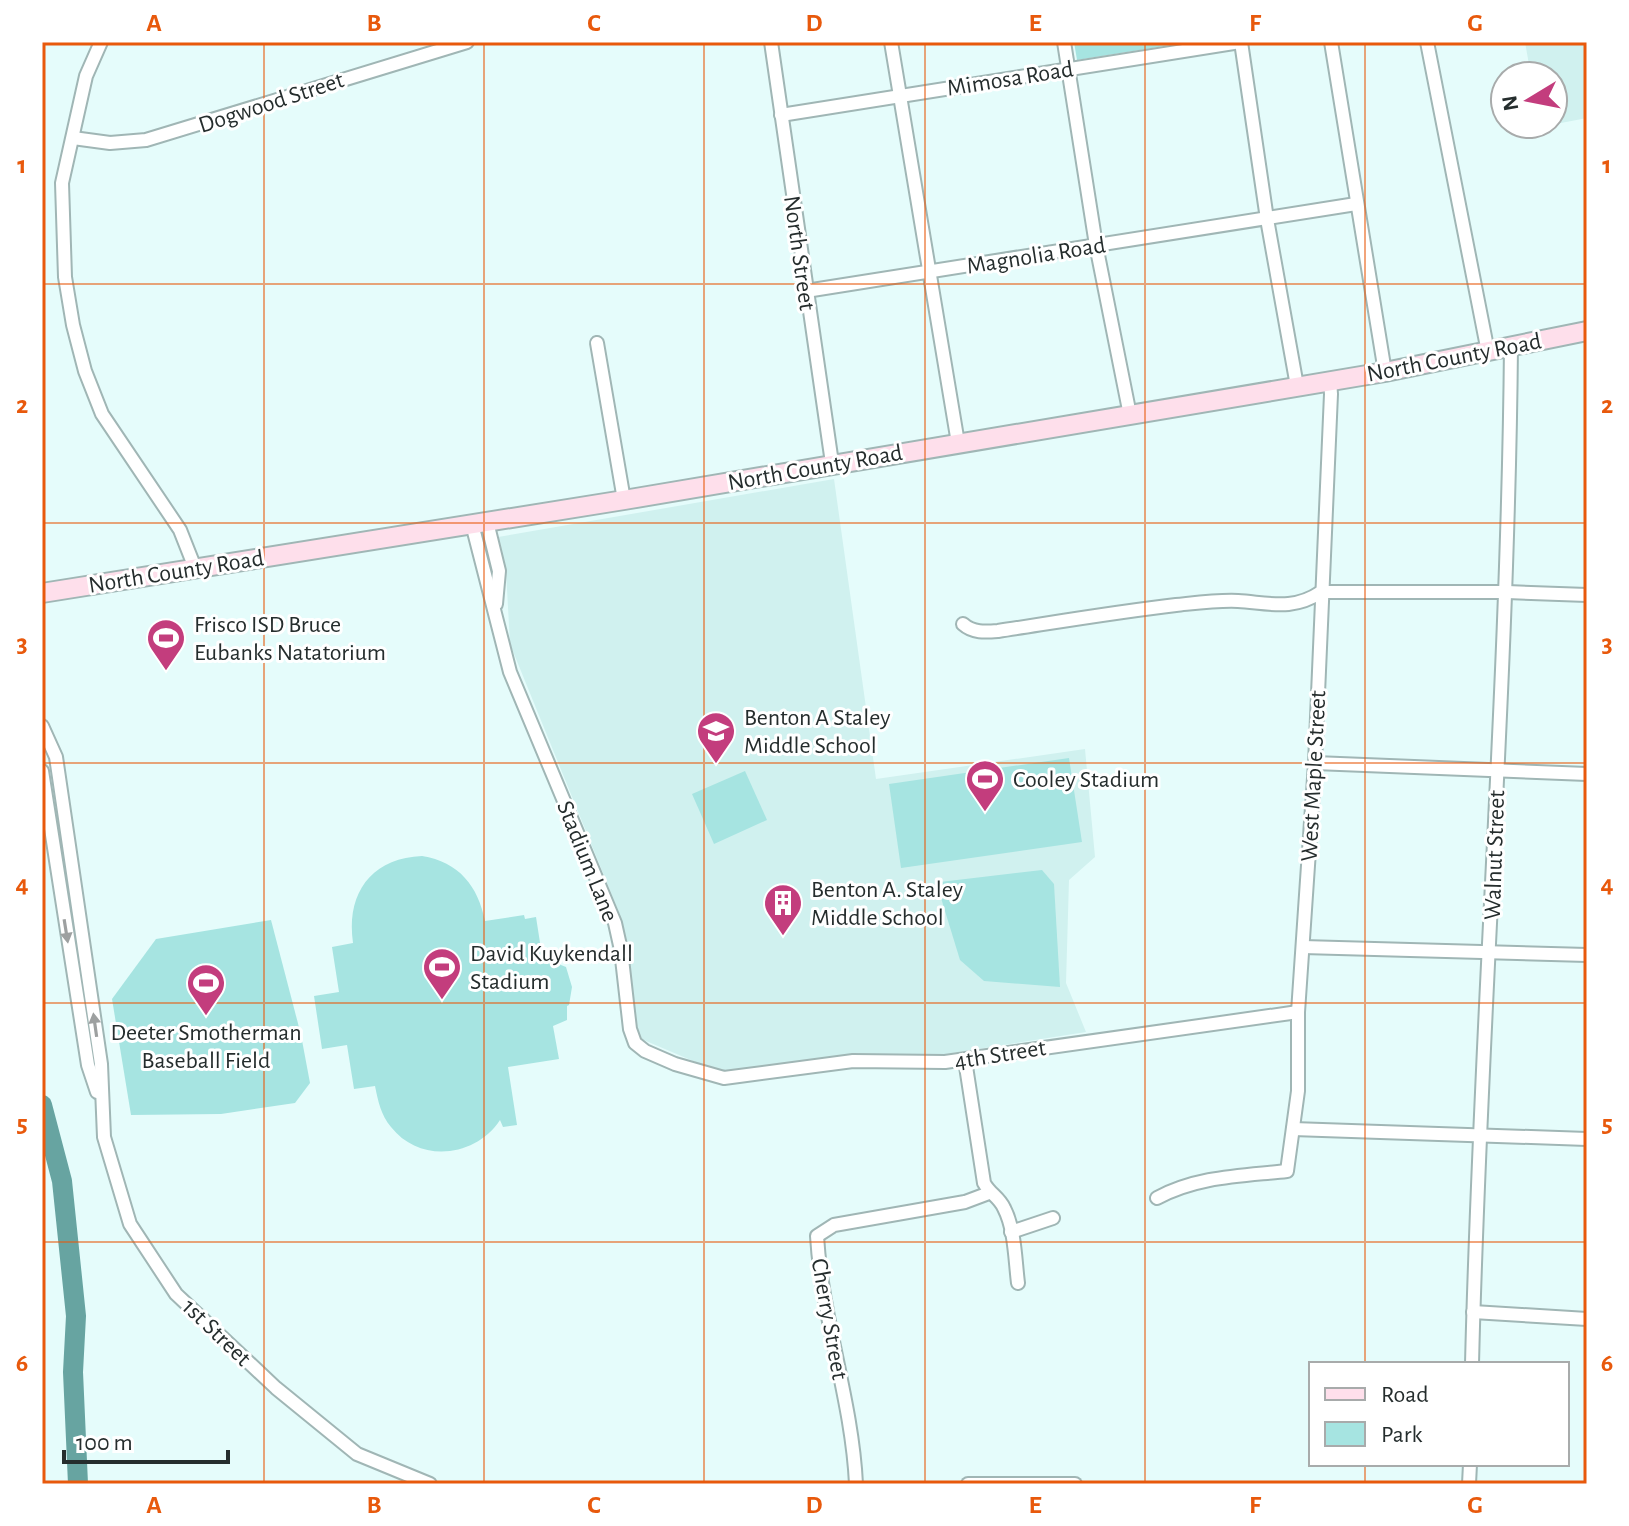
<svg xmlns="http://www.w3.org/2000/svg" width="1629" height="1526" font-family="'Alegreya Sans',sans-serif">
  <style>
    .built { fill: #d0f1ef }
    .green { fill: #a6e4e1 }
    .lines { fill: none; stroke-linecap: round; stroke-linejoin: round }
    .river { stroke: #67a4a1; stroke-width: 20 }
    .street-casing { stroke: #a0b6b5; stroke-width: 16 }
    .secondary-casing { stroke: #a0b6b5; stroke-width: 22 }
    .street { stroke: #fff; stroke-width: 12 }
    .secondary { stroke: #fedfeb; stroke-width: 18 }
    .oneway { fill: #9da0a0 }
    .grid { fill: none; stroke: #e8590c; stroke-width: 2; stroke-opacity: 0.55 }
    .labels { text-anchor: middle; stroke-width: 6; stroke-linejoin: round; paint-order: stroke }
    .street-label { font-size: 24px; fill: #252d2d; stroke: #fff }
    .poi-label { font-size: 24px; fill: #252d2d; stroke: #fff; text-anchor: start }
    .neatline { fill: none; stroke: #e8590c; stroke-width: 3 }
    .grid-label { font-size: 26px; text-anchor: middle; font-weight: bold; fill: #e8590c }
  </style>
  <rect width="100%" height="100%" fill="#e5fcfb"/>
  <!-- built -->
  <g class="built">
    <path d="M 1525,42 L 1587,42 L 1587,118 L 1540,127 L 1539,124 L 1553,124 L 1553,76 L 1531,76 Z"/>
    <path d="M 834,479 L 876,779 L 1085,749 L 1095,857 L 1069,880 L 1066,983 L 1086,1032 L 946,1054 L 836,1056 L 719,1072 L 639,1038 L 620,915 L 510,644 L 506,571 L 498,537 Z"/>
  </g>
  <!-- green -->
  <g class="green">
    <path d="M 1074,42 L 1190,42 L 1077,60 Z"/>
    <path d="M 1069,758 L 1082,842 L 901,868 L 889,784 Z"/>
    <path d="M 745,771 L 767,820 L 714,844 L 692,794 Z"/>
    <path d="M 422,856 C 459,862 478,886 485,921 L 524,915 L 525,919 L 536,917 L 541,949 L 557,951 L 561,965 L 566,967 L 572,987 L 569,1005 L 567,1006 L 567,1020 L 553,1026 L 559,1059 L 508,1067 L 517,1125 L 503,1127 L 500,1120 C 476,1157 420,1164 391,1127 C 381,1115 378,1101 375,1086 L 354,1089 L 347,1045 L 322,1049 L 314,996 L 339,992 L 332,947 L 353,943 C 346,895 370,858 422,856 Z"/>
    <path d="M 1042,870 L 1054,884 L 1060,987 L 984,981 L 960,960 L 941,898 L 940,882 Z"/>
    <path d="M 271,920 L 301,1035 L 310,1083 L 295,1103 L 221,1114 L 131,1115 L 112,999 L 156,939 Z"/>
  </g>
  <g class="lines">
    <!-- river -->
    <path class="river" d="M 42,1105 L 62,1181 L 76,1316 L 73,1372 L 78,1484"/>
    <defs>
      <g id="street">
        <path d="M 101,42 L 86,76 L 62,183 L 65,277 L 73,325 L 85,371 L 102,414 L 180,530 L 195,568"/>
        <path d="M 771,42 L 832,463"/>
        <path d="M 891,42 L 958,443"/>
        <path d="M 1064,42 L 1096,245 L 1130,415"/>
        <path d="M 1241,42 L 1267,219 L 1297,386"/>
        <path d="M 1331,42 L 1385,372"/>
        <path d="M 1427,42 L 1488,352"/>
        <path d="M 781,115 L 1240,42"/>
        <path d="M 73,138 L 110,143 L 146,140 L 467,42"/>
        <path d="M 806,291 L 1356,204"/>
        <path d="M 597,343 L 624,500"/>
        <path d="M 487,522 L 499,571 L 496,604"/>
        <path d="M 472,524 L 510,672 L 615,923 L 621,950 L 630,1029 L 635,1043 L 645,1051 L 675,1064 L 724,1078 L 853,1061 L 945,1062 L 1298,1012"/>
        <path d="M 963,624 C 973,633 985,632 998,631 C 1057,622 1116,612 1176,605 C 1196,603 1218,600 1238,601 C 1269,603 1293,611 1321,592 L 1507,592 L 1587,595"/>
        <path d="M 42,726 L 56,757 L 101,1064 L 104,1137 L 130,1224 L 176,1294 L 276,1388 L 357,1454 L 430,1484"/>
        <path d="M 1315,763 L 1587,774"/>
        <path d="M 42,771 L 88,1065 L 97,1092"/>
        <path d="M 1303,947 L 1587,955"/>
        <path d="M 965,1060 L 984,1183 C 990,1194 999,1197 1004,1208 C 1015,1229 1015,1259 1018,1283"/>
        <path d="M 1293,1129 L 1587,1139"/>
        <path d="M 1157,1198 C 1198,1176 1242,1176 1287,1171 L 1298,1091 L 1298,1012 L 1315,763 L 1331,394 L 1330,381"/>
        <path d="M 1011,1232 L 1053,1218"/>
        <path d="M 1473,1312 L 1587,1319"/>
        <path d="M 1472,1364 C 1480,1025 1508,686 1511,346"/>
        <path d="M 856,1484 C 852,1400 822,1320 817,1236 L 834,1225 L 965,1202 L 989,1193"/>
        <path d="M 968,1484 L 1075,1484"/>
        <path d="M 1469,1484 L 1470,1464"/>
      </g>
      <path id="secondary" d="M 42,593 L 624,500 L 1385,372 L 1587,331"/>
    </defs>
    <!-- street casing -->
    <use href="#street" class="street-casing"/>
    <!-- secondary casing -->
    <use href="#secondary" class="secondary-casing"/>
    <!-- street -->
    <use href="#street" class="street"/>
    <!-- secondary -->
    <use href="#secondary" class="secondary"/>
  </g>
  <!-- one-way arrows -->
  <defs><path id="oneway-solid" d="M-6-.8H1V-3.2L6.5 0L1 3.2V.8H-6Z" transform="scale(2)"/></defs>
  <g class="oneway">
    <use href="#oneway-solid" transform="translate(66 931) rotate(81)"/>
    <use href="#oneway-solid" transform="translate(95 1025) rotate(-98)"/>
  </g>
  <!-- grid -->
  <path class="grid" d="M 264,42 L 264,1484M 484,42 L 484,1484M 704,42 L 704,1484M 925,42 L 925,1484M 1145,42 L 1145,1484M 1365,42 L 1365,1364M 42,284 L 1587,284M 42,523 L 1587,523M 42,763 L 1587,763M 42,1003 L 1587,1003M 42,1242 L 1587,1242M 1365,1464 L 1365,1484"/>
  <!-- icons -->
  <defs>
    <symbol id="stadium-pin" viewBox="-11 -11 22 30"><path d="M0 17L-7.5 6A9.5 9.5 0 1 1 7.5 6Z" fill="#c33d7d" stroke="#fff"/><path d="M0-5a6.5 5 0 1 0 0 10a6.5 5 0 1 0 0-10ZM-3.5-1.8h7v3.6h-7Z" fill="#fff"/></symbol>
    <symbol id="school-pin" viewBox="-11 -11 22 30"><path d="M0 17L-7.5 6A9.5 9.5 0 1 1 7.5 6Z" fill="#c33d7d" stroke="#fff"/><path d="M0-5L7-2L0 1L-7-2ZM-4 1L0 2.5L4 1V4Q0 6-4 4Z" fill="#fff"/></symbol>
    <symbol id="building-pin" viewBox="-11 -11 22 30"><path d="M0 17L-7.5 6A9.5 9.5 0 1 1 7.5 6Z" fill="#c33d7d" stroke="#fff"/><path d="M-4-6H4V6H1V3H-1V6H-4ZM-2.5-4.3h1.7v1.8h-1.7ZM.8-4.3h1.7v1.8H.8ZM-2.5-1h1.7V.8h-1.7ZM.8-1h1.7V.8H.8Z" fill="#fff"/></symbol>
  </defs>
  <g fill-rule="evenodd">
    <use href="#stadium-pin" x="144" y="616" width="44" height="60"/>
    <use href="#school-pin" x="694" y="709" width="44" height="60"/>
    <use href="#stadium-pin" x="963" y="757" width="44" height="60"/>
    <use href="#building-pin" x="761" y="881" width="44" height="60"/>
    <use href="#stadium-pin" x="420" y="945" width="44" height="60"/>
    <use href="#stadium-pin" x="184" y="961" width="44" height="60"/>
  </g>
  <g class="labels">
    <!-- street labels -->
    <g class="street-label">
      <text transform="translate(1010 78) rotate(-9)" y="8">Mimosa Road</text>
      <text transform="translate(271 102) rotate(-18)" y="8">Dogwood Street</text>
      <text transform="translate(800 253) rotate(82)" y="8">North Street</text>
      <text transform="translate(1036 255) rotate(-9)" y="8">Magnolia Road</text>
      <text transform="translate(1454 357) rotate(-11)" y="8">North County Road</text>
      <text transform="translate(815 467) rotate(-10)" y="8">North County Road</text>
      <text transform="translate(176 571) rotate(-9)" y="8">North County Road</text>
      <text transform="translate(1313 776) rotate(-87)" y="8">West Maple Street</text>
      <text transform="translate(1494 855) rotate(-88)" y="8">Walnut Street</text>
      <text transform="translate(588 861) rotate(68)" y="8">Stadium Lane</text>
      <text transform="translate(1000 1054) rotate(-9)" y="8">4th Street</text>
      <text transform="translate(830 1319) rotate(80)" y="8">Cherry Street</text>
      <text transform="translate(217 1332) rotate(44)" y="8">1st Street</text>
    </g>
    <!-- poi labels -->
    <g class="poi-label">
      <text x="194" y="632">Frisco ISD Bruce<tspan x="194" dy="28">Eubanks Natatorium</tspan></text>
      <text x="744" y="725">Benton A Staley<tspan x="744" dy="28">Middle School</tspan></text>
      <text x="1013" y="787">Cooley Stadium</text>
      <text x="811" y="897">Benton A. Staley<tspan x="811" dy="28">Middle School</tspan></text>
      <text x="470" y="961">David Kuykendall<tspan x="470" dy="28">Stadium</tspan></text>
      <text x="206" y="1040" text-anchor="middle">Deeter Smotherman<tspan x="206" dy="28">Baseball Field</tspan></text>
    </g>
  </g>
  <!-- border -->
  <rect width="1629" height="1526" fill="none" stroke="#ffffff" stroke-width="88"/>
  <!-- legend -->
  <rect x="1309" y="1362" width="260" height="104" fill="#ffffff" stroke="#a8abab" stroke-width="2"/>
  <rect x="1325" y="1388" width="40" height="12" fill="#fedfeb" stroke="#a8abab" stroke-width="2"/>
  <text x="1381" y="1402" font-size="24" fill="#252d2d">Road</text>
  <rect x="1325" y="1422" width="40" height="24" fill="#a6e4e1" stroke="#a8abab" stroke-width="2"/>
  <text x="1381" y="1442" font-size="24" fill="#252d2d">Park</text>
  <!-- north arrow -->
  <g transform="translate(1529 100) rotate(260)"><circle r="38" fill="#ffffff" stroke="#a8abab" stroke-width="2"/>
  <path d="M0-6L14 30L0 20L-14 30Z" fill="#c33d7d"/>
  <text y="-12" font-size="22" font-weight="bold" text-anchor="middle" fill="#252d2d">N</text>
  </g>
  <!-- scale -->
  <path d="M64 1450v12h164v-12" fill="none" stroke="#252d2d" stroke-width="4"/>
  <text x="76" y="1450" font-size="24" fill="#252d2d" stroke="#ffffff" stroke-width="6" paint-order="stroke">100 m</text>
  <rect x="44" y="44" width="1541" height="1438" class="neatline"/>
  <g class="grid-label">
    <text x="154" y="31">A</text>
    <text x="374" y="31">B</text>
    <text x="594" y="31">C</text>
    <text x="814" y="31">D</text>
    <text x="1035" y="31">E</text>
    <text x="1255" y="31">F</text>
    <text x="1475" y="31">G</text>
    <text x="22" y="173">1</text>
    <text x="1607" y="173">1</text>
    <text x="22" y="413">2</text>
    <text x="1607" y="413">2</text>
    <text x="22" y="652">3</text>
    <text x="1607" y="652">3</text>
    <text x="22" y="892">4</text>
    <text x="1607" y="892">4</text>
    <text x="22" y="1132">5</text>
    <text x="1607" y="1132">5</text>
    <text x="22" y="1371">6</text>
    <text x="1607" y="1371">6</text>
    <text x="154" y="1513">A</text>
    <text x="374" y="1513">B</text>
    <text x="594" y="1513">C</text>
    <text x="814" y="1513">D</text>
    <text x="1035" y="1513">E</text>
    <text x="1255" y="1513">F</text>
    <text x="1475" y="1513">G</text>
  </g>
</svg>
